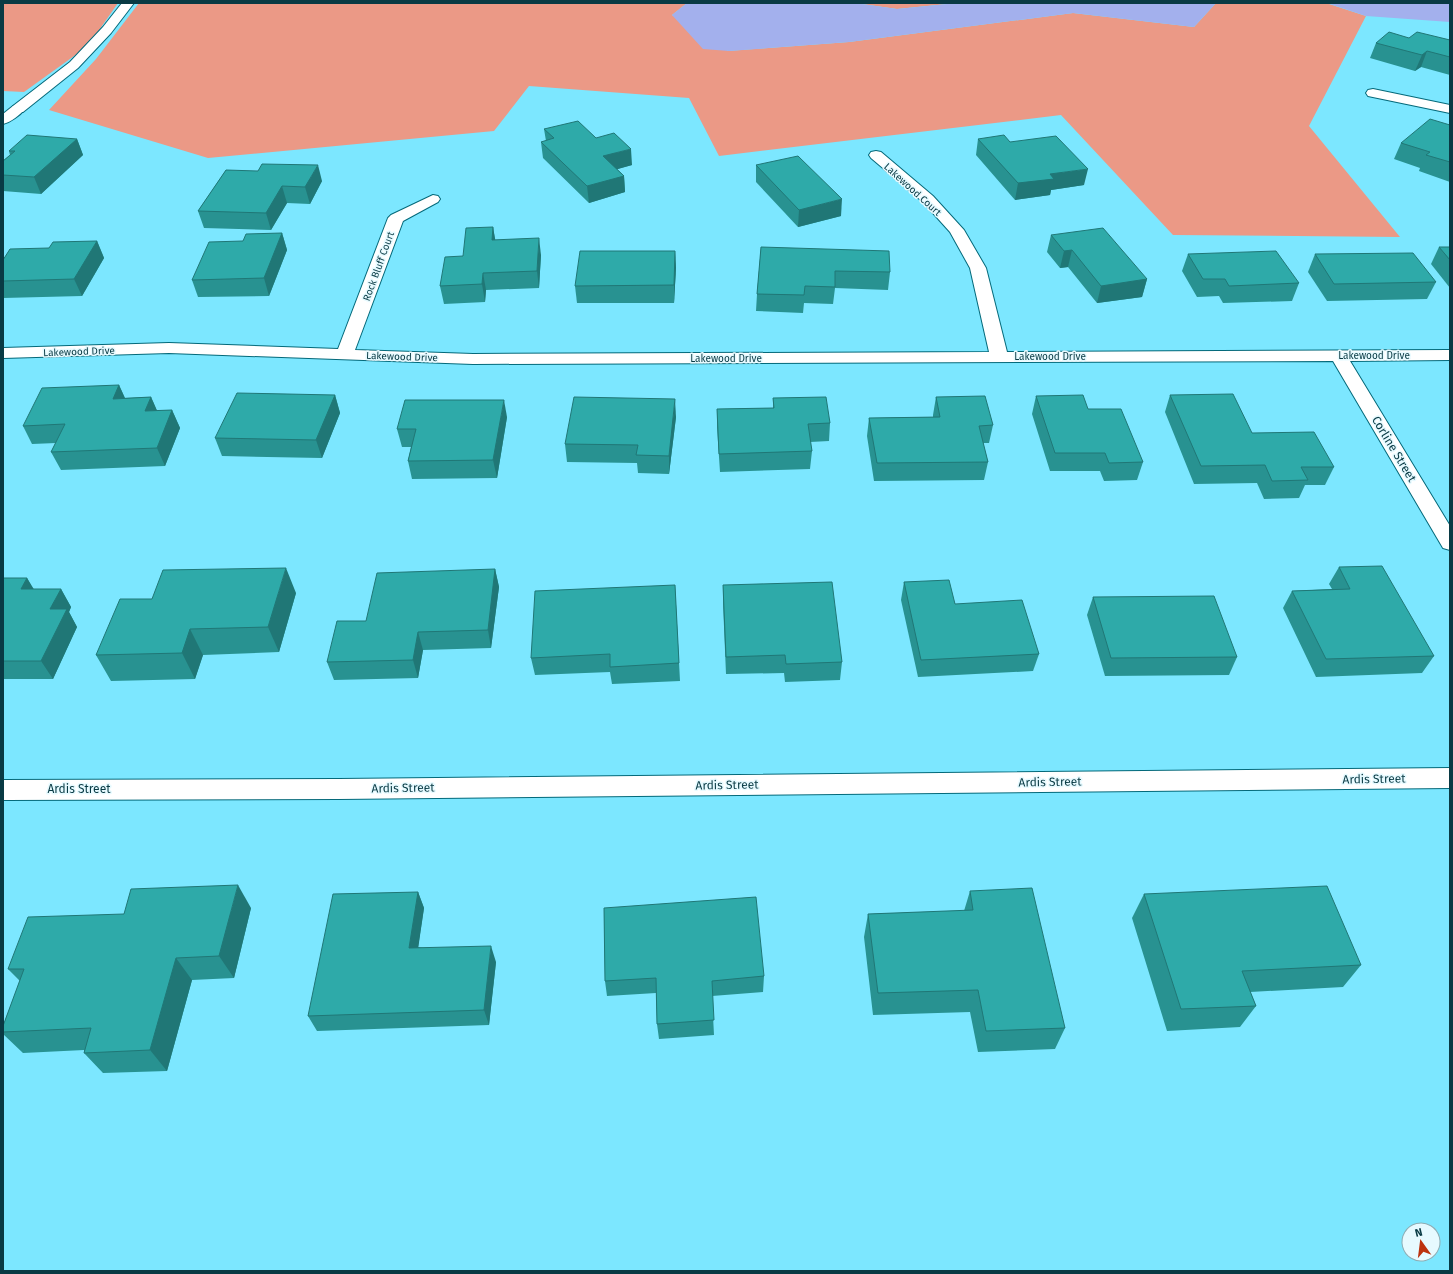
<svg xmlns="http://www.w3.org/2000/svg" width="1453" height="1274" font-family="'Fira Sans',sans-serif">
  <style>
    .green { fill: #eb9986 }
    .water { fill: #a3b0ed }
    .lines { fill: none; stroke-linecap: round; stroke-linejoin: round }
    .service-casing { stroke: #04697a; stroke-width: 2 }
    .minor-casing { stroke: #04697a; stroke-width: 2 }
    .service { fill: #fff; fill-rule: evenodd }
    .minor { fill: #fff; fill-rule: evenodd }
    .wall { fill: #289291 }
    .shaded-wall { fill: #207776 }
    .building { fill: #2eaaa9; stroke: #207776 }
    .labels { text-anchor: middle; stroke-width: 3; stroke-linejoin: round; paint-order: stroke }
    .far-street-label { font-size: 10px; fill: #093a44; stroke: #e7faff }
    .street-label { font-size: 12px; fill: #093a44; stroke: #e7faff }
  </style>
  <rect width="100%" height="100%" fill="#7ce7ff"/>
  <!-- green -->
  <g class="green">
    <path d="M 3,3 L 118,3 L 88,46 L 24,92 L 3,91 Z"/>
    <path d="M 139,3 L 687,3 L 672,15 L 728,51 L 849,42 L 1073,13 L 1194,27 L 1216,3 L 1326,3 L 1366,16 L 1309,126 L 1400,237 L 1173,235 L 1061,115 L 719,156 L 689,98 L 529,86 L 494,131 L 208,158 L 49,110 L 96,59 Z"/>
    <path d="M 855,3 L 957,3 L 897,9 Z"/>
  </g>
  <!-- water -->
  <g class="water">
    <path d="M 687,3 L 855,3 L 897,9 L 957,3 L 1216,3 L 1194,27 L 1073,13 L 849,42 L 729,51 L 703,49 L 672,15 Z"/>
    <path d="M 1327,3 L 1450,3 L 1450,22 L 1366,16 Z"/>
  </g>
  <g class="lines">
    <defs>
      <path id="service" d="M 122,3 L 134,3 L 111,33 L 78,68 L 23,112 L 13,112 L 11,109 L 13,106 L 70,62 L 103,27 Z"/>
      <g id="minor">
        <path d="M 1373,89 L 1450,105 L 1450,113 L 1368,96 L 1366,93 L 1368,90 Z"/>
        <path d="M 18,105 L 23,106 L 25,109 C 20,115 11,122 3,124 L 3,114 L 13,106 Z"/>
        <path d="M 876,151 L 881,152 L 933,196 L 964,230 L 986,268 L 1007,352 L 1450,350 L 1450,360 L 1350,361 L 1450,526 L 1450,550 L 1443,548 L 1333,361 L 473,364 L 169,353 L 3,358 L 3,348 L 169,343 L 338,349 L 388,218 L 391,215 L 433,195 L 438,196 L 440,199 L 438,202 L 403,221 L 355,350 L 473,354 L 989,352 L 970,268 L 950,232 L 923,202 L 871,158 L 869,155 L 871,152 Z"/>
        <path d="M 1450,768 L 1450,788 L 339,799 L 3,800 L 3,780 L 339,779 Z"/>
      </g>
    </defs>
    <!-- service casing -->
    <use href="#service" class="service-casing"/>
    <!-- minor casing -->
    <use href="#minor" class="minor-casing"/>
    <!-- service -->
    <use href="#service" class="service"/>
    <!-- minor -->
    <use href="#minor" class="minor"/>
  </g>
  <!-- wall -->
  <g class="wall">
    <path d="M 1409,38 L 1450,40 L 1450,75 L 1421,67 L 1415,71 L 1370,58 L 1376,43 Z"/>
    <path d="M 1450,125 L 1450,182 L 1419,171 L 1420,168 L 1394,159 L 1401,143 Z"/>
    <path d="M 544,129 L 596,138 L 632,165 L 617,169 L 624,176 L 625,192 L 589,203 L 543,158 L 541,142 L 546,141 Z"/>
    <path d="M 77,139 L 83,155 L 41,194 L 3,191 L 3,161 L 10,155 L 9,151 Z"/>
    <path d="M 978,139 L 1010,142 L 1084,185 L 1051,190 L 1050,195 L 1015,200 L 976,155 Z"/>
    <path d="M 756,165 L 841,216 L 798,227 L 756,182 Z"/>
    <path d="M 226,170 L 322,181 L 310,204 L 287,203 L 271,230 L 204,228 L 198,211 Z"/>
    <path d="M 493,227 L 495,240 L 541,255 L 539,288 L 486,290 L 485,302 L 444,304 L 440,286 L 463,256 Z"/>
    <path d="M 282,233 L 287,250 L 269,296 L 198,297 L 192,280 L 243,241 Z"/>
    <path d="M 1051,235 L 1147,279 L 1142,297 L 1097,303 L 1068,267 L 1060,268 L 1047,252 Z"/>
    <path d="M 97,241 L 104,258 L 82,296 L 3,298 L 3,260 L 49,248 Z"/>
    <path d="M 761,247 L 890,272 L 888,290 L 835,288 L 833,304 L 804,303 L 803,313 L 756,311 L 757,294 Z"/>
    <path d="M 1439,247 L 1450,247 L 1450,288 L 1431,264 Z"/>
    <path d="M 675,251 L 676,268 L 674,303 L 577,303 L 575,286 Z"/>
    <path d="M 1188,254 L 1299,283 L 1292,301 L 1223,303 L 1219,296 L 1197,297 L 1182,271 Z"/>
    <path d="M 1315,254 L 1436,282 L 1427,299 L 1327,301 L 1308,272 Z"/>
    <path d="M 119,385 L 125,398 L 151,397 L 157,411 L 172,410 L 180,428 L 165,466 L 61,470 L 51,452 L 56,443 L 32,444 L 23,426 Z"/>
    <path d="M 335,395 L 340,413 L 322,458 L 222,456 L 215,438 Z"/>
    <path d="M 1170,395 L 1252,433 L 1334,467 L 1325,485 L 1305,485 L 1299,498 L 1264,499 L 1257,483 L 1194,484 L 1165,412 Z"/>
    <path d="M 1036,396 L 1088,409 L 1143,462 L 1137,480 L 1104,481 L 1100,471 L 1050,471 L 1032,414 Z"/>
    <path d="M 936,397 L 993,425 L 989,443 L 983,443 L 988,462 L 984,480 L 874,481 L 867,436 L 869,418 L 933,417 L 933,415 Z"/>
    <path d="M 773,398 L 830,423 L 829,441 L 810,442 L 812,451 L 810,469 L 720,472 L 717,427 L 717,409 L 773,408 Z"/>
    <path d="M 507,417 L 497,478 L 412,479 L 408,461 L 411,447 L 402,447 L 397,429 Z"/>
    <path d="M 676,417 L 669,474 L 638,473 L 637,463 L 567,462 L 565,444 Z"/>
    <path d="M 1339,567 L 1434,656 L 1422,673 L 1316,677 L 1283,608 L 1292,591 L 1332,589 L 1329,584 Z"/>
    <path d="M 495,569 L 499,587 L 491,648 L 423,650 L 418,678 L 334,680 L 327,662 L 366,621 Z"/>
    <path d="M 3,578 L 27,578 L 33,589 L 61,589 L 71,607 L 69,612 L 77,627 L 53,679 L 3,679 Z"/>
    <path d="M 904,582 L 1039,654 L 1033,671 L 918,677 L 901,600 Z"/>
    <path d="M 675,585 L 680,681 L 612,684 L 610,672 L 535,675 L 531,658 Z"/>
    <path d="M 723,585 L 842,662 L 840,680 L 785,682 L 784,673 L 726,674 L 723,603 Z"/>
    <path d="M 296,593 L 279,652 L 203,655 L 195,679 L 111,681 L 96,655 L 152,599 Z"/>
    <path d="M 1093,597 L 1237,657 L 1229,675 L 1105,676 L 1087,615 Z"/>
    <path d="M 970,891 L 1065,1028 L 1055,1049 L 978,1052 L 970,1012 L 873,1015 L 864,937 L 868,914 L 964,911 Z"/>
    <path d="M 418,892 L 424,908 L 418,947 L 496,962 L 489,1025 L 317,1031 L 308,1016 Z"/>
    <path d="M 1144,894 L 1361,965 L 1343,987 L 1250,992 L 1256,1006 L 1240,1027 L 1167,1031 L 1132,918 Z"/>
    <path d="M 251,908 L 234,978 L 192,980 L 167,1071 L 103,1073 L 84,1053 L 84,1050 L 23,1053 L 3,1034 L 3,1026 L 20,981 L 8,969 Z"/>
    <path d="M 604,908 L 764,976 L 763,992 L 712,996 L 714,1035 L 659,1039 L 657,1024 L 656,993 L 607,996 L 605,981 Z"/>
  </g>
  <!-- shaded-wall -->
  <g class="shaded-wall">
    <path d="M 1427,51 L 1421,67 L 1415,71 L 1422,55 Z"/>
    <path d="M 77,139 L 83,155 L 41,194 L 34,177 Z"/>
    <path d="M 631,149 L 632,165 L 604,173 L 603,156 Z"/>
    <path d="M 318,165 L 322,181 L 310,204 L 305,187 Z"/>
    <path d="M 1088,169 L 1084,185 L 1051,190 L 1050,195 L 1015,200 L 1018,183 L 1050,174 Z"/>
    <path d="M 624,176 L 625,192 L 589,203 L 587,186 Z"/>
    <path d="M 282,186 L 287,203 L 271,230 L 266,213 Z"/>
    <path d="M 842,199 L 841,216 L 798,227 L 799,210 Z"/>
    <path d="M 493,227 L 496,244 L 492,240 Z"/>
    <path d="M 282,233 L 287,250 L 269,296 L 264,278 Z"/>
    <path d="M 539,238 L 541,255 L 539,288 L 537,271 Z"/>
    <path d="M 97,241 L 104,258 L 82,296 L 74,279 Z"/>
    <path d="M 1072,250 L 1068,267 L 1060,268 L 1064,251 Z"/>
    <path d="M 675,251 L 676,268 L 674,303 L 674,285 Z"/>
    <path d="M 483,273 L 486,290 L 485,302 L 482,284 Z"/>
    <path d="M 1147,279 L 1142,297 L 1097,303 L 1101,286 Z"/>
    <path d="M 119,385 L 127,403 L 113,399 Z"/>
    <path d="M 335,395 L 340,413 L 322,458 L 316,440 Z"/>
    <path d="M 151,397 L 159,415 L 145,411 Z"/>
    <path d="M 675,399 L 676,417 L 669,474 L 669,456 Z"/>
    <path d="M 504,400 L 507,417 L 497,478 L 493,460 Z"/>
    <path d="M 172,410 L 180,428 L 165,466 L 157,448 Z"/>
    <path d="M 286,568 L 296,593 L 279,652 L 268,627 Z"/>
    <path d="M 495,569 L 499,587 L 491,648 L 488,630 Z"/>
    <path d="M 27,578 L 38,596 L 21,589 Z"/>
    <path d="M 61,589 L 71,607 L 69,612 L 77,627 L 53,679 L 41,661 L 50,609 Z"/>
    <path d="M 190,629 L 203,655 L 195,679 L 182,653 Z"/>
    <path d="M 418,632 L 423,650 L 418,678 L 413,660 Z"/>
    <path d="M 238,885 L 251,908 L 234,978 L 219,956 Z"/>
    <path d="M 418,892 L 424,908 L 416,963 L 409,948 Z"/>
    <path d="M 491,946 L 496,962 L 489,1025 L 484,1010 Z"/>
    <path d="M 176,958 L 192,980 L 167,1071 L 150,1050 Z"/>
  </g>
  <!-- building -->
  <g class="building">
    <path d="M 1389,32 L 1409,38 L 1417,32 L 1450,40 L 1450,57 L 1427,51 L 1422,55 L 1376,43 Z"/>
    <path d="M 1430,119 L 1450,125 L 1450,162 L 1426,155 L 1430,152 L 1401,143 Z"/>
    <path d="M 578,121 L 596,138 L 614,133 L 631,149 L 603,156 L 624,176 L 587,186 L 541,142 L 554,138 L 544,129 Z"/>
    <path d="M 27,135 L 77,139 L 34,177 L 3,175 L 3,161 L 15,151 L 9,151 Z"/>
    <path d="M 1004,135 L 1010,142 L 1056,136 L 1088,169 L 1050,174 L 1054,179 L 1018,183 L 978,139 Z"/>
    <path d="M 798,156 L 842,199 L 799,210 L 756,165 Z"/>
    <path d="M 262,164 L 318,165 L 305,187 L 282,186 L 266,213 L 198,211 L 226,170 L 258,171 Z"/>
    <path d="M 493,227 L 492,240 L 539,238 L 537,271 L 483,273 L 482,284 L 440,286 L 445,257 L 463,256 L 466,228 Z"/>
    <path d="M 1103,228 L 1147,279 L 1101,286 L 1072,250 L 1064,251 L 1051,235 Z"/>
    <path d="M 282,233 L 264,278 L 192,280 L 209,242 L 243,241 L 246,234 Z"/>
    <path d="M 97,241 L 74,279 L 3,281 L 3,260 L 10,249 L 49,248 L 53,242 Z"/>
    <path d="M 761,247 L 889,251 L 890,272 L 835,271 L 835,287 L 805,286 L 804,295 L 757,294 Z"/>
    <path d="M 1439,247 L 1450,247 L 1450,260 Z"/>
    <path d="M 580,251 L 675,251 L 674,285 L 575,286 Z"/>
    <path d="M 1276,251 L 1299,283 L 1229,286 L 1225,279 L 1203,279 L 1188,254 Z"/>
    <path d="M 1413,253 L 1436,282 L 1334,284 L 1315,254 Z"/>
    <path d="M 119,385 L 113,399 L 151,397 L 145,411 L 172,410 L 157,448 L 51,452 L 65,424 L 23,426 L 42,388 Z"/>
    <path d="M 237,393 L 335,395 L 316,440 L 215,438 Z"/>
    <path d="M 1233,394 L 1252,433 L 1314,432 L 1334,467 L 1301,467 L 1308,480 L 1272,481 L 1265,465 L 1201,466 L 1170,395 Z"/>
    <path d="M 1083,395 L 1088,409 L 1121,409 L 1143,462 L 1109,463 L 1105,453 L 1055,453 L 1036,396 Z"/>
    <path d="M 985,396 L 993,425 L 979,426 L 988,462 L 877,463 L 869,418 L 940,417 L 936,397 Z"/>
    <path d="M 574,397 L 675,399 L 669,456 L 636,455 L 638,445 L 565,444 Z"/>
    <path d="M 826,397 L 830,423 L 808,424 L 812,451 L 719,454 L 717,409 L 774,408 L 773,398 Z"/>
    <path d="M 405,400 L 504,400 L 493,460 L 408,461 L 416,429 L 397,429 Z"/>
    <path d="M 1382,566 L 1434,656 L 1326,659 L 1292,591 L 1350,589 L 1339,567 Z"/>
    <path d="M 286,568 L 268,627 L 190,629 L 182,653 L 96,655 L 120,599 L 152,599 L 163,570 Z"/>
    <path d="M 495,569 L 488,630 L 418,632 L 413,660 L 327,662 L 337,621 L 366,621 L 377,573 Z"/>
    <path d="M 3,578 L 27,578 L 21,589 L 61,589 L 50,609 L 67,609 L 41,661 L 3,661 Z"/>
    <path d="M 949,580 L 955,604 L 1022,600 L 1039,654 L 921,660 L 904,582 Z"/>
    <path d="M 832,582 L 842,662 L 786,664 L 785,655 L 726,657 L 723,585 Z"/>
    <path d="M 675,585 L 679,663 L 610,667 L 610,654 L 531,658 L 535,591 Z"/>
    <path d="M 1214,596 L 1237,657 L 1111,658 L 1093,597 Z"/>
    <path d="M 238,885 L 219,956 L 176,958 L 150,1050 L 84,1053 L 91,1028 L 3,1032 L 3,1026 L 24,969 L 8,969 L 28,917 L 124,914 L 131,889 Z"/>
    <path d="M 1327,886 L 1361,965 L 1242,971 L 1256,1006 L 1181,1009 L 1144,894 Z"/>
    <path d="M 1032,888 L 1065,1028 L 986,1031 L 978,990 L 878,993 L 868,914 L 973,910 L 970,891 Z"/>
    <path d="M 418,892 L 409,948 L 491,946 L 484,1010 L 308,1016 L 333,894 Z"/>
    <path d="M 756,897 L 764,976 L 712,981 L 714,1020 L 657,1024 L 656,978 L 605,981 L 604,908 Z"/>
  </g>
  <g class="labels">
    <!-- far-street labels -->
    <g class="far-street-label">
      <text transform="translate(913 189) rotate(42)" y="4">Lakewood Court</text>
      <text transform="translate(378 266) rotate(-70)" y="4">Rock Bluff Court</text>
      <text transform="translate(79 351) rotate(-2)" y="4">Lakewood Drive</text>
      <text x="1374" y="359">Lakewood Drive</text>
      <text transform="translate(402 356) rotate(2)" y="4">Lakewood Drive</text>
      <text x="1050" y="360">Lakewood Drive</text>
      <text x="726" y="362">Lakewood Drive</text>
    </g>
    <!-- street labels -->
    <g class="street-label">
      <text transform="translate(1394 449) rotate(59)" y="4">Corline Street</text>
      <text transform="translate(1374 779) rotate(-1)" y="4">Ardis Street</text>
      <text transform="translate(1050 782) rotate(-1)" y="4">Ardis Street</text>
      <text transform="translate(727 785) rotate(-1)" y="4">Ardis Street</text>
      <text transform="translate(403 788) rotate(-1)" y="4">Ardis Street</text>
      <text x="79" y="793">Ardis Street</text>
    </g>
  </g>
  <!-- border -->
  <rect width="1453" height="1274" fill="none" stroke="#093a44" stroke-width="8"/>
  <!-- north arrow -->
  <g transform="translate(1421 1242) rotate(346)"><circle r="19" fill="#e7faff" stroke="#8eadb4"/>
  <path d="M0-3L7 15L0 10L-7 15Z" fill="#bd330f"/>
  <text y="-6" font-size="11" font-weight="bold" text-anchor="middle" fill="#093a44">N</text>
  </g>
</svg>
